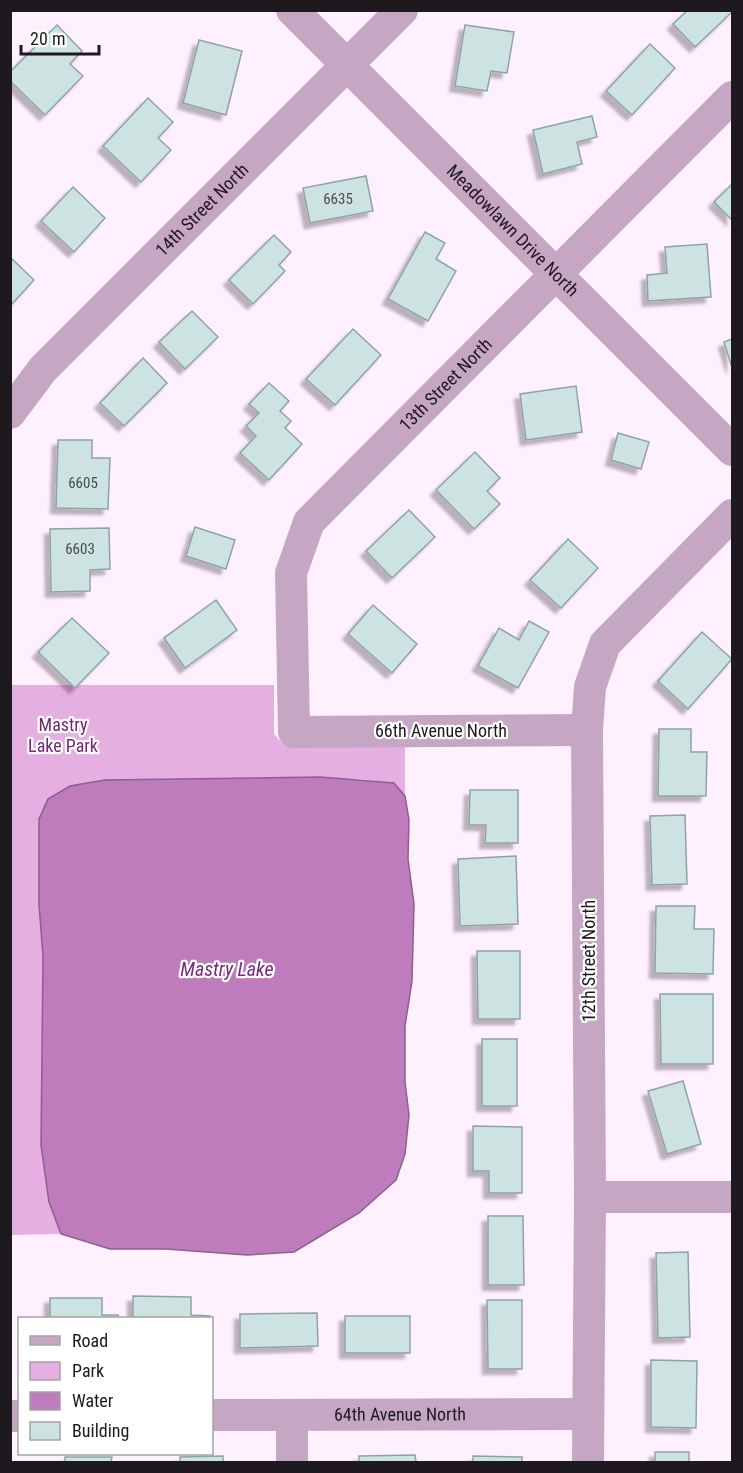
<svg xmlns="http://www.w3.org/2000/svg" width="743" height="1473" font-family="'Roboto Condensed',sans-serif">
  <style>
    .green { fill: #e5afe2 }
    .water { fill: #be7cbc; stroke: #8e5e8d; stroke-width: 1.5 }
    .building { fill: #cde3e1; stroke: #8fa4a2; stroke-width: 1.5; filter: url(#shadow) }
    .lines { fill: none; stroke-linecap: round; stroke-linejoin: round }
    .minor { stroke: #c5a7c4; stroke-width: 32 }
    .labels { text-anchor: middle; stroke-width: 4.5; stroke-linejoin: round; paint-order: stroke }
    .number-label { font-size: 15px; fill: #4a4c4f }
    .street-label { font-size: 18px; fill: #1e191e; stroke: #fff }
    .park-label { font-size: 18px; fill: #752575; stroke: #fff }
    .water-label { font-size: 20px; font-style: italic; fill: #792978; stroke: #fff }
  </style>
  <defs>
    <filter id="shadow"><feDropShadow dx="-5.5" dy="5.5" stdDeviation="1.5" flood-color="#0004"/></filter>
  </defs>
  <rect width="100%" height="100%" fill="#fff0fe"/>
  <!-- green -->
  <path class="green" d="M 10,685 L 274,685 L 274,734 L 282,743 L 290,746 L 405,746 L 405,796 L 394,783 L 360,779 L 105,780 L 70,786 L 39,819 L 39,904 L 43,957 L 42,1075 L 49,1202 L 61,1234 L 11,1235 Z"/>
  <!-- water -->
  <path class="water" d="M 320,777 L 394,783 L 405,796 L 409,820 L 408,859 L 414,904 L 412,981 L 405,1026 L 405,1082 L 409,1115 L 405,1154 L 396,1180 L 359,1213 L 294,1252 L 247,1255 L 166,1249 L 110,1249 L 61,1234 L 49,1202 L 41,1145 L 43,957 L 39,904 L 39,819 L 48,799 L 70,786 L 105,780 Z"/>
  <!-- building -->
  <g class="building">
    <path d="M 688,10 L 732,10 L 732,12 L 695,47 L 673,24 Z"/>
    <path d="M 57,25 L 82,51 L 70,64 L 83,76 L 45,115 L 10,81 L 10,72 Z"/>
    <path d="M 465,25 L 514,32 L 507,73 L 491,71 L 487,91 L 455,86 Z"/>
    <path d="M 199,40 L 242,51 L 226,115 L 183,103 Z"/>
    <path d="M 650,44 L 675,68 L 632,115 L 606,91 Z"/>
    <path d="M 148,98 L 173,122 L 158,138 L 171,150 L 141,182 L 103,146 Z"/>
    <path d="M 592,116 L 597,137 L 577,142 L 582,164 L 543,174 L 533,130 Z"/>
    <path d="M 366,176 L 373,211 L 310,223 L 303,188 Z"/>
    <path d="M 732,184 L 732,220 L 714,202 Z"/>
    <path d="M 73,187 L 105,218 L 74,252 L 41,221 Z"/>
    <path d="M 425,232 L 445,243 L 436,259 L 456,271 L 428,321 L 388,299 Z"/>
    <path d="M 274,235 L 291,252 L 279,265 L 285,271 L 253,304 L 229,280 Z"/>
    <path d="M 707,244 L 711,297 L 648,301 L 647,275 L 667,273 L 665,247 Z"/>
    <path d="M 10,257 L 34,280 L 10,306 Z"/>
    <path d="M 192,311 L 218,337 L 185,369 L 159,342 Z"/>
    <path d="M 353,329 L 381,355 L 335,405 L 306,379 Z"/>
    <path d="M 732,339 L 732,368 L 724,342 Z"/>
    <path d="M 143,358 L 167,383 L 124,426 L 100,403 Z"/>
    <path d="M 269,383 L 289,401 L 280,411 L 291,421 L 285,428 L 302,444 L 269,480 L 240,453 L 256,436 L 246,426 L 259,413 L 249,404 Z"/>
    <path d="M 576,386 L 582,432 L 526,440 L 520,394 Z"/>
    <path d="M 618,433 L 649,442 L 641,469 L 611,460 Z"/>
    <path d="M 58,440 L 92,440 L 92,458 L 110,458 L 108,509 L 56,508 Z"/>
    <path d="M 475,452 L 500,478 L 487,491 L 500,504 L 474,529 L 436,490 Z"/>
    <path d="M 409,510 L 435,537 L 392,578 L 366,551 Z"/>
    <path d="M 195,527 L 235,540 L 226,569 L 186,556 Z"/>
    <path d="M 109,528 L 110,569 L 90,570 L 90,591 L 51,592 L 50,529 Z"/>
    <path d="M 568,539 L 598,568 L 561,608 L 530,580 Z"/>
    <path d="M 216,600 L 237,630 L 185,668 L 164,638 Z"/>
    <path d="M 373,605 L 417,644 L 392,673 L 348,634 Z"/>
    <path d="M 72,618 L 109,653 L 75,688 L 38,652 Z"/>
    <path d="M 529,621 L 549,632 L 518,688 L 478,666 L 499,628 L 519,640 Z"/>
    <path d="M 702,632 L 732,659 L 688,709 L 658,681 Z"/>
    <path d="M 659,729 L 691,729 L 691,752 L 707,752 L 706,796 L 658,796 Z"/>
    <path d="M 470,790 L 518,790 L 518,843 L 485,843 L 486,825 L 469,825 Z"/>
    <path d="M 685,815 L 687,884 L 652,885 L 650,816 Z"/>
    <path d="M 516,856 L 518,924 L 460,926 L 458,859 Z"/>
    <path d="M 656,906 L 695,906 L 694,929 L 714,929 L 713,974 L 655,973 Z"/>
    <path d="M 477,951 L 520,951 L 520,1019 L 478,1019 Z"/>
    <path d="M 660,994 L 713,994 L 713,1064 L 661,1064 Z"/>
    <rect x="482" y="1039" width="35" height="67"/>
    <path d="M 683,1081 L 701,1144 L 667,1154 L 648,1091 Z"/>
    <path d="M 473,1126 L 522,1127 L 522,1193 L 489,1193 L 489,1171 L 473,1171 Z"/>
    <path d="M 488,1216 L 523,1216 L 524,1285 L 488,1285 Z"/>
    <path d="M 688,1252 L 690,1337 L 658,1338 L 656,1253 Z"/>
    <path d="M 133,1296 L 191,1297 L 191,1315 L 210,1316 L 210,1318 L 133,1318 Z"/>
    <path d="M 50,1298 L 102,1298 L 102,1315 L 118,1315 L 118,1318 L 50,1318 Z"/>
    <path d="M 487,1300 L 522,1300 L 522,1369 L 488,1369 Z"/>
    <path d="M 317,1313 L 318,1346 L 240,1348 L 240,1314 Z"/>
    <rect x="345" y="1316" width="65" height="37"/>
    <path d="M 651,1360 L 697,1361 L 696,1428 L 651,1427 Z"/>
    <rect x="655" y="1452" width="34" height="10"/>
    <path d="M 415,1455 L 416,1462 L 359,1462 L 359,1456 Z"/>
    <path d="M 223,1456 L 223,1462 L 180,1462 L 180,1457 Z"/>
    <path d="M 473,1456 L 522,1457 L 522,1462 L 473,1462 Z"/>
    <path d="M 65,1457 L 112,1457 L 111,1462 L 65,1462 Z"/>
  </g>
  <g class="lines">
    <!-- minor -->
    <g class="minor">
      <path id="s1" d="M 292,10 L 732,450"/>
      <path id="s2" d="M 10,413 L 43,369 L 402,10"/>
      <path id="s3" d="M 587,730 L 294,732 L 291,573 L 309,522 L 732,97"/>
      <path d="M 590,1197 L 732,1197"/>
      <path id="s4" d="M 212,1415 L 587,1414"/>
      <path d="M 292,1415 L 292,1462"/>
      <path d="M 10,1416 L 20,1416"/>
      <path d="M 588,1462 L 590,1197 L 587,730 L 590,687 L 605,644 L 732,515"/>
    </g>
  </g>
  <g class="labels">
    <!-- number labels -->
    <g class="number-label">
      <text x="338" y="204">6635</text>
      <text x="83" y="488">6605</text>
      <text x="80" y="554">6603</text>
    </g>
    <!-- street labels -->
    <g class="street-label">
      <text dy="6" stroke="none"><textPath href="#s2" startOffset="280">14th Street North</textPath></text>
      <text dy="6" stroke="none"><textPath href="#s1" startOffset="312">Meadowlawn Drive North</textPath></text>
      <text dy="6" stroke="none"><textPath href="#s3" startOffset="700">13th Street North</textPath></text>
      <text x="441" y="737">66th Avenue North</text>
      <text transform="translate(589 961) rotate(-90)" y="6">12th Street North</text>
      <text dy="6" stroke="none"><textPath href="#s4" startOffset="188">64th Avenue North</textPath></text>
    </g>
    <!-- park labels -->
    <g class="park-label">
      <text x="63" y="731">Mastry<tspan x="63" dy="21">Lake Park</tspan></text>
    </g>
    <!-- water labels -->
    <g class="water-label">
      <text x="227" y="976">Mastry Lake</text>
    </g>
  </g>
  <!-- border -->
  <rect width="743" height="1473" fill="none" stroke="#1e191e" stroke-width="24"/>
  <!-- legend -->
  <rect x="18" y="1317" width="195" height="138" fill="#ffffff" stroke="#a5a3a5" stroke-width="1.5"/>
  <rect x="30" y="1336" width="30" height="9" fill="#c5a7c4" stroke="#a5a3a5" stroke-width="1.5"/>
  <text x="72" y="1347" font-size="18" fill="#1e191e">Road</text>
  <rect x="30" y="1362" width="30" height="18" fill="#e5afe2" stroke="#a5a3a5" stroke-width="1.5"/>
  <text x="72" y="1377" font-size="18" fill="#1e191e">Park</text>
  <rect x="30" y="1392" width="30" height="18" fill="#be7cbc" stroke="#a5a3a5" stroke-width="1.5"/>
  <text x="72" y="1407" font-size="18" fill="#1e191e">Water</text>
  <rect x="30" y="1422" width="30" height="18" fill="#cde3e1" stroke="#a5a3a5" stroke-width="1.5"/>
  <text x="72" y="1437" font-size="18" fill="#1e191e">Building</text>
  <!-- scale -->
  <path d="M21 45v9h78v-9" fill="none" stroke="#1e191e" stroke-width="3"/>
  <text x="30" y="45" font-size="18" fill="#1e191e" stroke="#ffffff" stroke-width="4.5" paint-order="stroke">20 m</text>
</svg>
